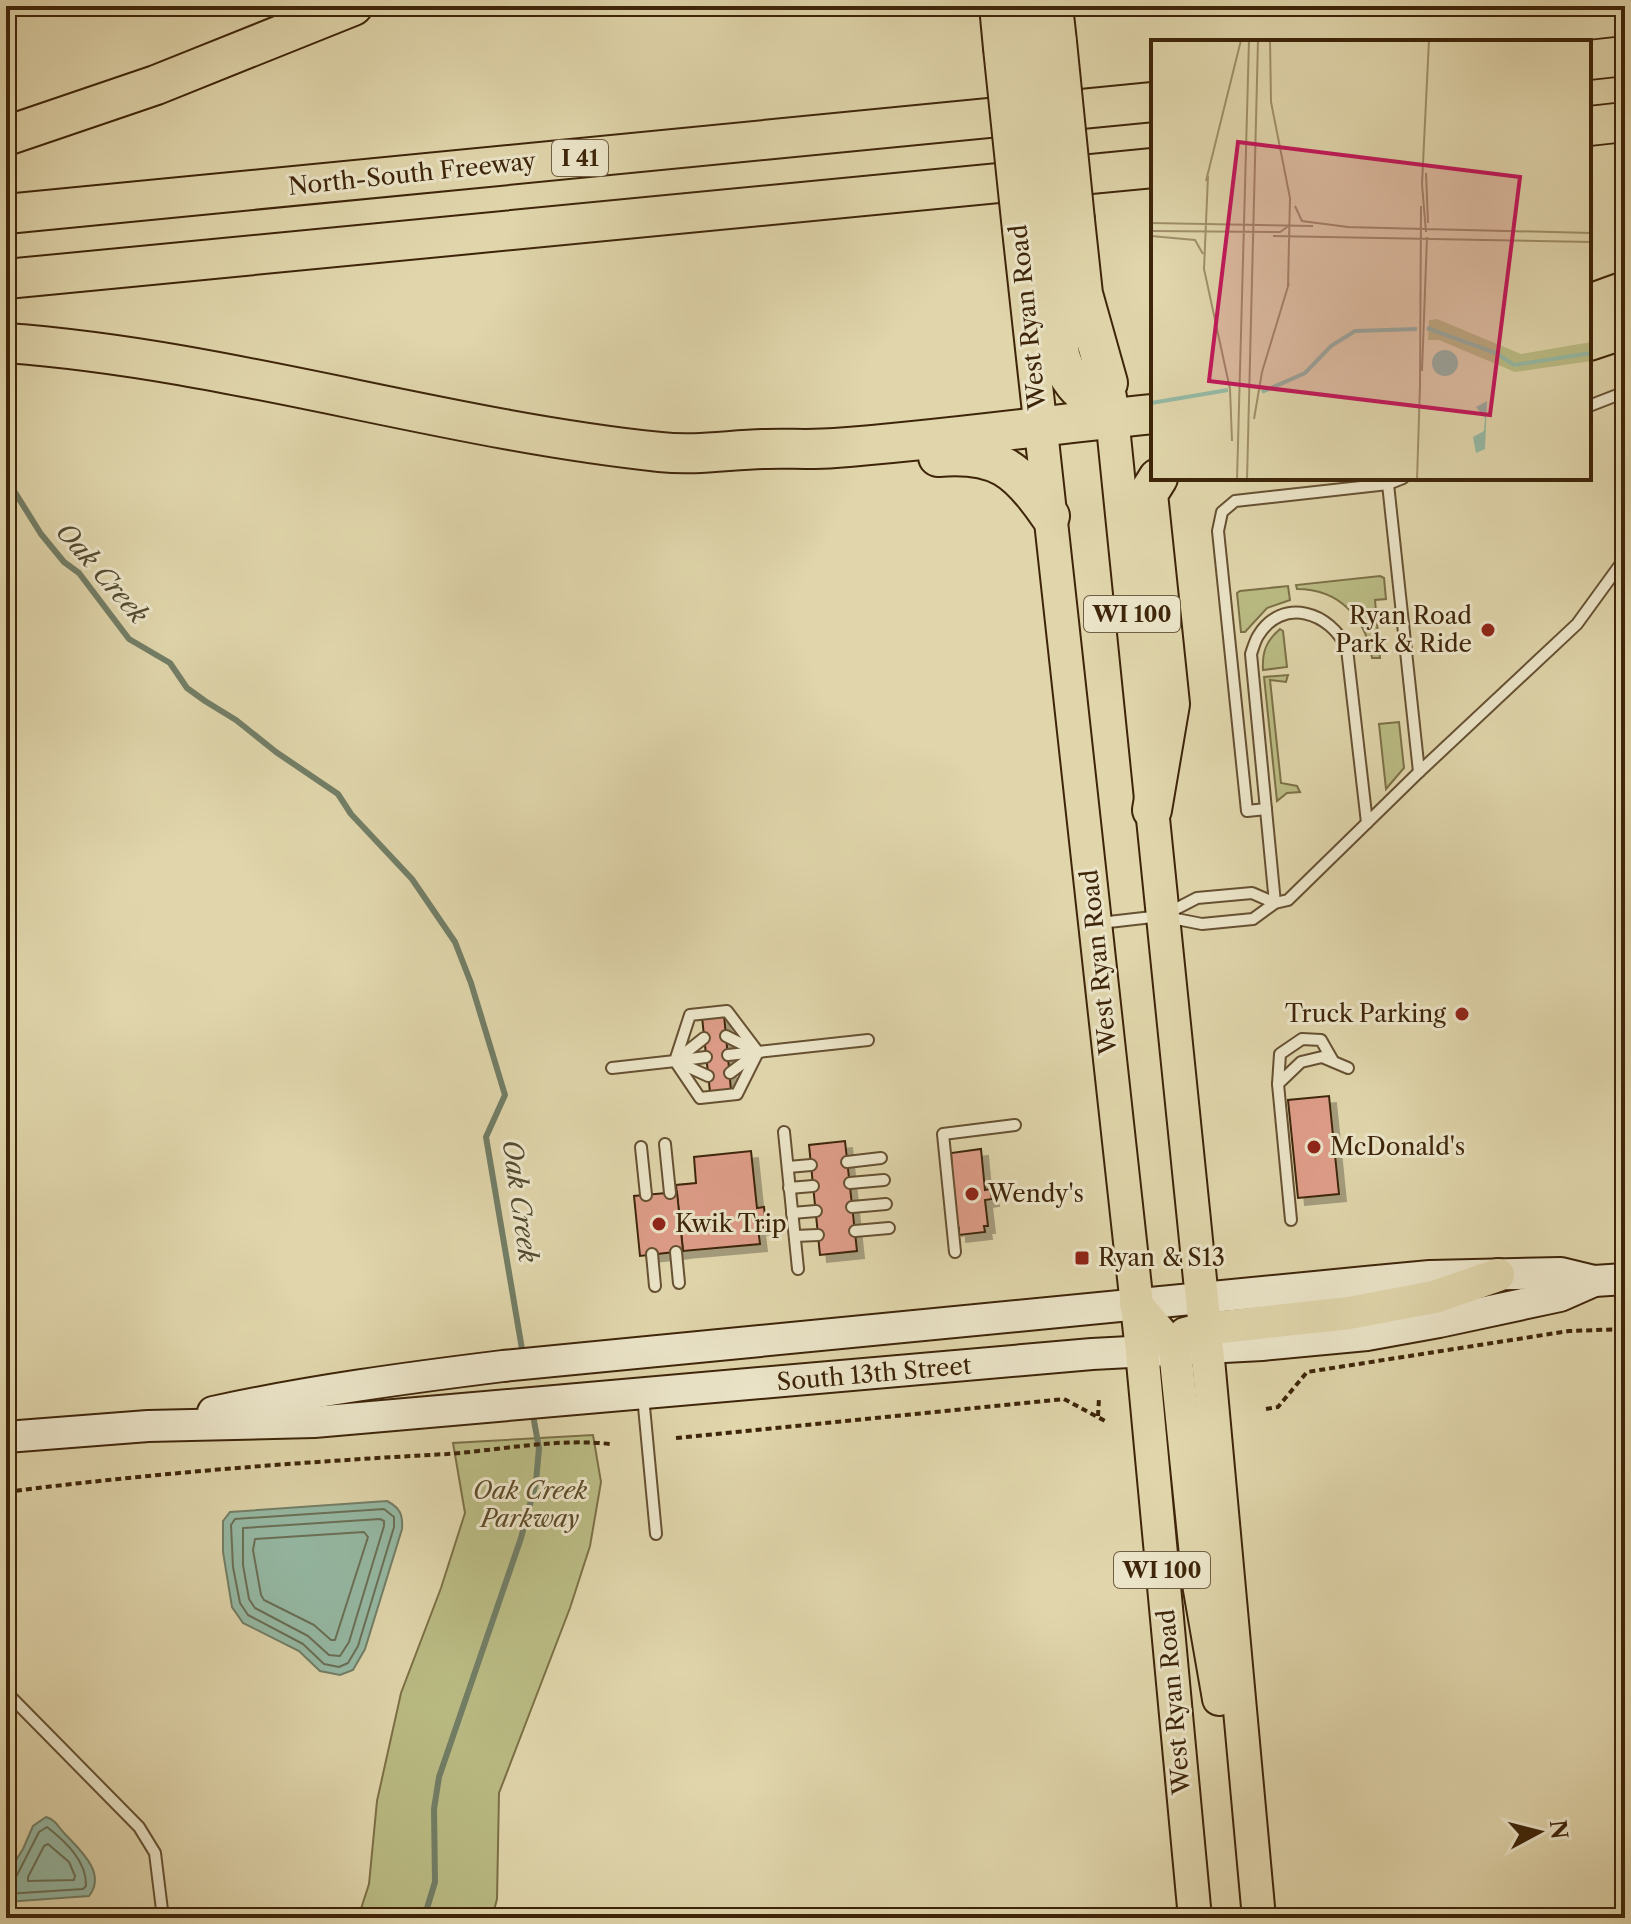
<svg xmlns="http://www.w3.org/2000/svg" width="1631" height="1924" font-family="'Libre Caslon Text',serif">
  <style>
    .green { fill: #babb84; stroke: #7c7046; stroke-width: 2 }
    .water { fill: #95b9a4; stroke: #727e66; stroke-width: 2 }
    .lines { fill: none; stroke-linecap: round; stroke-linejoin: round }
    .shore { stroke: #6a6f56; stroke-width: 2 }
    .stream { stroke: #727e66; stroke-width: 6 }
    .building { fill: #de9d89; stroke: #3e2509; stroke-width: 2; filter: url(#shadow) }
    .lane-casing { stroke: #665132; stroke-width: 14 }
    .secondary-casing { stroke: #3e2509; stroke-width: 34 }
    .primary-casing { stroke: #3e2509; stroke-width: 36 }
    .highway-casing { stroke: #3e2509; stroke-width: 42 }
    .path { stroke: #3e2509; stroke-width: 4; stroke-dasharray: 6 4; stroke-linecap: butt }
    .lane { stroke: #ebe4c8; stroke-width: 10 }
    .secondary { stroke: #ebe4c8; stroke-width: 30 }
    .primary { stroke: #e0d5ab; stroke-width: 32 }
    .highway { stroke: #e0d5ab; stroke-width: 38 }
    .primary-bridge-casing { stroke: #3e2509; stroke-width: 36; stroke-linecap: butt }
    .highway-bridge-casing { stroke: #3e2509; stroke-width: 42; stroke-linecap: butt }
    .primary-bridge { stroke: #e0d5ab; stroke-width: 32 }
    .highway-bridge { stroke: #e0d5ab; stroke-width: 38 }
    .poi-dot { fill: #8f2418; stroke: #ebe4c8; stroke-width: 3 }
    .labels { text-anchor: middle; stroke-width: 6; stroke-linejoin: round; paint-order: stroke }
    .shield { fill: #ebe4c8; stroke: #725e42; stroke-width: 2 }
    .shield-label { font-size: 22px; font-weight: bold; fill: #3e2509 }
    .street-label { font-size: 24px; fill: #3e2509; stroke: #ebe4c8 }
    .poi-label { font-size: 24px; fill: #3e2509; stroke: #ebe4c8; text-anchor: start }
    .park-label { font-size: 24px; font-style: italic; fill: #5d4a28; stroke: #ebe4c8 }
    .water-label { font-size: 26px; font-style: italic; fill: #544a30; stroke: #ebe4c8 }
    .inset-river { fill: none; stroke: #95b9a4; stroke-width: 4 }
    .inset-road { fill: none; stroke: #9f8f6a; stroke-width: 2 }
    .view { fill: #c2185b; fill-opacity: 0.15; stroke: #c2185b; stroke-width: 4 }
    .inset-edge { fill: none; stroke: #3e2509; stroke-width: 4 }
  </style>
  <defs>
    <filter id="shadow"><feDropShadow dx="7" dy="7" stdDeviation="0" flood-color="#0004"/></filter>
  </defs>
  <rect width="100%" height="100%" fill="#e0d5ab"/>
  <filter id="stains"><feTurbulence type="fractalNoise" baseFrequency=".0025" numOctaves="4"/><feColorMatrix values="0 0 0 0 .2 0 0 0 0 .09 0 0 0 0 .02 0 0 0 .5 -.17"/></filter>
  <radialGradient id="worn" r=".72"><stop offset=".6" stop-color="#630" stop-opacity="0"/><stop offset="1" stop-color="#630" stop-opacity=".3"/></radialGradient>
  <!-- green -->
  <g class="green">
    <path d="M 1380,576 L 1384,578 L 1386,599 L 1375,600 L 1380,658 L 1372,658 C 1366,618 1339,589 1297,589 L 1296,585 Z"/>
    <path d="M 1288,586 L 1290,600 L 1267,608 L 1245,632 L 1241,632 L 1237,593 L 1240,591 Z"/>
    <path d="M 1280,629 L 1283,631 L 1287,667 L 1263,670 C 1262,652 1266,641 1280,629 Z"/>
    <path d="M 1288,675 L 1286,682 L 1270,680 L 1281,783 L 1297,786 L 1300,792 L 1287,793 L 1277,801 L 1264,677 Z"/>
    <path d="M 1399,722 L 1404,768 L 1386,789 L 1379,724 Z"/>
    <path d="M 593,1435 L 601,1482 L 590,1546 L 570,1608 L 499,1793 L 497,1899 L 492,1918 L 358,1918 L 369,1884 L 377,1801 L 401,1693 L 441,1588 L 465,1513 L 453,1443 Z"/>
  </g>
  <!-- water -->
  <g class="water">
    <path d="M 387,1501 C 400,1508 403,1514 402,1529 L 365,1649 L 353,1670 L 340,1675 L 320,1671 L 299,1651 L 243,1623 L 232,1607 L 223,1552 L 223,1521 L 230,1512 Z"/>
    <path d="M 46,1817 C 56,1820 58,1827 65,1834 C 80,1850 107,1873 89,1896 L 6,1902 L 6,1876 L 23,1849 L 33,1826 Z"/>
  </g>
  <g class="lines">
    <!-- shore -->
    <g class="shore">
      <path d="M 384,1509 L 394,1517 L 394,1527 L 358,1646 L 348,1663 L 339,1667 L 324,1664 L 303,1644 L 248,1615 L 240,1603 L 233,1567 L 231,1525 L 235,1519 Z"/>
      <path d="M 380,1519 L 384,1521 L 384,1526 L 349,1642 L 340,1656 L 329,1655 L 308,1636 L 255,1608 L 249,1599 L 243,1565 L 243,1528 Z"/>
      <path d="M 364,1532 L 368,1537 L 335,1640 L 331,1640 L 314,1625 L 264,1600 L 261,1595 L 253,1550 L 255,1539 Z"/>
      <path d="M 48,1844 L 69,1862 L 75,1876 L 74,1880 L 28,1881 L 28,1877 L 44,1846 Z"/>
      <path d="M 6,1881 L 16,1877 L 39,1832 L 47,1827 C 65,1841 87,1861 86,1886 L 83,1889 L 6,1894"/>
    </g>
    <!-- stream -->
    <g class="stream">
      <path d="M 6,478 L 41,534 L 64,562 L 79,573 L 129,639 L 170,663 L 187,688 L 205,701 L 236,720 L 276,752 L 338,794 L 351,814 L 412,879 L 455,942 L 471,983 L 505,1095 L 486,1137 L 523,1355"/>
      <path d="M 424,1918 L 435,1882 L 434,1809 L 439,1777 L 521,1538 L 536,1482 L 539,1448 L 532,1410"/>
    </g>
  </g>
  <!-- building -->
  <g class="building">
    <path d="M 724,1015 L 731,1090 L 710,1092 L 702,1017 Z"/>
    <path d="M 1329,1096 L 1339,1194 L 1298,1198 L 1288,1100 Z"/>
    <path d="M 845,1141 L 857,1251 L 820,1255 L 809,1145 Z"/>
    <path d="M 981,1149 L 985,1190 L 990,1189 L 992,1199 L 985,1200 L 988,1226 L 984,1226 L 985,1232 L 959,1235 L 959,1228 L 955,1229 L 951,1153 Z"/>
    <path d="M 751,1151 L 757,1208 L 764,1207 L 766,1227 L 758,1228 L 760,1244 L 683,1251 L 676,1185 L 696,1183 L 694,1157 Z"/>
    <path d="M 677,1192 L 683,1251 L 640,1256 L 634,1196 Z"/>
  </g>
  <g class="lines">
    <defs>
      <g id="lane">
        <path d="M 1589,406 L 1625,392"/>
        <path d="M 1388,484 L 1419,772"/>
        <path d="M 1266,809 L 1247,811 L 1218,531 L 1222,512 L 1235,501 L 1388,484 L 1403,478"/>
        <path d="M 1166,914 L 1197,898 L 1252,893 L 1275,903 L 1251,654 C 1253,648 1255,641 1258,636 C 1282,596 1331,612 1347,649 L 1367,823"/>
        <path d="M 1100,923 L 1161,916 L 1202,924 L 1253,919 L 1275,903 L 1288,900 L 1419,772 L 1577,624 L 1625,558"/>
        <path d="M 726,1036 L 758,1052 L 730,1073"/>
        <path d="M 704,1038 L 675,1061 L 708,1076"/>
        <path d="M 728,1055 L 756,1052"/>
        <path d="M 706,1057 L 675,1061 L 700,1098 L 737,1094 L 758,1052"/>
        <path d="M 612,1068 L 675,1061 L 690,1015 L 727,1011 L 758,1052 L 868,1040"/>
        <path d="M 1278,1084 L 1280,1054 L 1302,1039 L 1321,1040 L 1333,1061"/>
        <path d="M 784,1132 L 798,1269"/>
        <path d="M 665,1144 L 670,1193"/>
        <path d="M 641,1147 L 646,1195"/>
        <path d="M 847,1162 L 881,1158"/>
        <path d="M 788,1167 L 811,1165"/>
        <path d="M 850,1183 L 884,1180"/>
        <path d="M 789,1188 L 813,1186"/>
        <path d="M 852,1207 L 886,1204"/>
        <path d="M 792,1213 L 816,1211"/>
        <path d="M 1291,1220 L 1278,1084 L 1301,1062 L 1322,1057 L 1348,1068"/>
        <path d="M 855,1231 L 889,1228"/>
        <path d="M 795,1236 L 818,1235"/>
        <path d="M 676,1252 L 679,1283"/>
        <path d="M 955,1252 L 943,1134 L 1015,1125"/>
        <path d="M 652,1254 L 655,1286"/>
        <path d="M 643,1396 L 656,1534"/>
        <path d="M 6,1692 L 139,1827 L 155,1853 L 163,1918"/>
      </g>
      <g id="secondary">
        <path d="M 213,1412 C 309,1391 406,1378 503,1366 L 1366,1282 L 1430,1276 L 1561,1273 L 1594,1281 L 1625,1279"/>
        <path d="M 6,1437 L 148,1426 L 314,1422 L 1092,1354 L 1262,1345 L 1367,1335 L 1439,1322 L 1560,1296 L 1594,1281"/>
      </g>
      <g id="primary">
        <path d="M 996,6 L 1000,48"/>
        <path d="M 1019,230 L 1142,1351 L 1195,1918"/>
        <path d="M 1110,397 L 1207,1348 L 1259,1918"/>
        <path d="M 1136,1304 L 1175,1350 L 1199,1584 L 1219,1699"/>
        <path d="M 1185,1334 L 1204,1329 L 1349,1313 L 1434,1297 L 1498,1275"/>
      </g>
      <g id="highway">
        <path d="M 1024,6 L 1028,45"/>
        <path d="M 1053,6 L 1057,42"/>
        <path d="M 1589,60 L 1625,56"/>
        <path d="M 1589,126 L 1625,122"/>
        <path d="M 6,136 L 156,85 L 353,6"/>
        <path d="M 6,214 L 1153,102"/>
        <path d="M 1075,220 L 1083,294 L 1108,383"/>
        <path d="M 1046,225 L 1060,355 C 1069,388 1088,396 1112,418"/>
        <path d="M 6,279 L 1153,168"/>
        <path d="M 1589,304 L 1625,291"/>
        <path d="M 1589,341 L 1625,329"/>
        <path d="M 6,343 C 227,359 440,429 660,452 C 695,456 728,450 763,449 C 787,448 811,450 835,448 C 941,440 1047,425 1153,414"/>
        <path d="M 938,457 C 997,452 1018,469 1050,516"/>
        <path d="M 1152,810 L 1170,704 L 1148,494 L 1158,478"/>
      </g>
    </defs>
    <!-- lane casing -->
    <use href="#lane" class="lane-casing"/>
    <!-- secondary casing -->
    <use href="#secondary" class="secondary-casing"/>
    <!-- primary casing -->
    <use href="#primary" class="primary-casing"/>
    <!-- highway casing -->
    <use href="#highway" class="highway-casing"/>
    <!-- path -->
    <g class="path">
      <path d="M 1266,1409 L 1278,1407 L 1307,1372 L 1569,1331 L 1625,1329"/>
      <path d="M 1098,1416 L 1099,1398"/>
      <path d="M 676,1438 L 1064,1399 L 1107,1422"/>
      <path d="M 6,1492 C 153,1473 300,1462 447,1454 C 501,1450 557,1438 610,1444"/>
    </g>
    <!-- lane -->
    <use href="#lane" class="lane"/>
    <!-- secondary -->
    <use href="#secondary" class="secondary"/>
    <!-- primary -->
    <use href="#primary" class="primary"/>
    <!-- highway -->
    <use href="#highway" class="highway"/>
    <defs>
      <path id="primary-bridge" d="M 1000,48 L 1019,230"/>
      <g id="highway-bridge">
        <path d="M 1057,42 L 1075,220"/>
        <path d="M 1028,45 L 1046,225"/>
      </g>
    </defs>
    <!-- primary-bridge casing -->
    <use href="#primary-bridge" class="primary-bridge-casing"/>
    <!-- highway-bridge casing -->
    <use href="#highway-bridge" class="highway-bridge-casing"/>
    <!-- primary-bridge -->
    <use href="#primary-bridge" class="primary-bridge"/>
    <!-- highway-bridge -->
    <use href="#highway-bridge" class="highway-bridge"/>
  </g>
  <!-- markers -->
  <g class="poi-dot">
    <circle cx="1488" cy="630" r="8"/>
    <circle cx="1462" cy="1014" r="8"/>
    <circle cx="1314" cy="1147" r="8"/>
    <circle cx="972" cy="1194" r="8"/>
    <circle cx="659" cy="1224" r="8"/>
    <rect x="1074" y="1250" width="16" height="16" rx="4"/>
  </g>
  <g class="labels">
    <!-- shield labels -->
    <g class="shield">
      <rect x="552" y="140" width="56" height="36" rx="6"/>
      <rect x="1084" y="596" width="96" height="36" rx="6"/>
      <rect x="1114" y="1552" width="96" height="36" rx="6"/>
    </g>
    <g class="shield-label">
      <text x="580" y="166">I 41</text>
      <text x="1132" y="622">WI 100</text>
      <text x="1162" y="1578">WI 100</text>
    </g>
    <!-- street labels -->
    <g class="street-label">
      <text transform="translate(412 174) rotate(-6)" y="8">North-South Freeway</text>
      <text transform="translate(1028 317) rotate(-96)" y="8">West Ryan Road</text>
      <text transform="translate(1099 962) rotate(-96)" y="8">West Ryan Road</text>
      <text transform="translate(874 1374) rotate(-5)" y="8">South 13th Street</text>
      <text transform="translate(1174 1702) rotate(-95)" y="8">West Ryan Road</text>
    </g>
    <!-- poi labels -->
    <g class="poi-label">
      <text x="1472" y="624" text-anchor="end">Ryan Road<tspan x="1472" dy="28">Park &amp; Ride</tspan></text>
      <text x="1446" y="1022" text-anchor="end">Truck Parking</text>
      <text x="1330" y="1155">McDonald's</text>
      <text x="988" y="1202">Wendy's</text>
      <text x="675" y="1232">Kwik Trip</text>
      <text x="1098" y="1266">Ryan &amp; S13</text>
    </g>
    <!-- park labels -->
    <g class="park-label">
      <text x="530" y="1499">Oak Creek<tspan x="530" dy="28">Parkway</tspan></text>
    </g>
    <!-- water labels -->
    <g class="water-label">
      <text transform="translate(102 573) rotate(49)" y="9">Oak Creek</text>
      <text transform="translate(520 1201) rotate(82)" y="9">Oak Creek</text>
    </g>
  </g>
  <!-- overview -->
  <g transform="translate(1151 40)">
    <rect width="440" height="440" fill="#e0d5ab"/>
    <path d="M 286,279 L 370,314 L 440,302 L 440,321 L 364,332 L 288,300 L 277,300 L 278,280 Z" fill="#babb84"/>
    <path d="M281 323a13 13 0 1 1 26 0a13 13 0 1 1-26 0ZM 336,361 L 334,409 L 325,413 L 322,397 L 333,391 L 334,378 L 325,367 Z" fill="#95b9a4"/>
    <path class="inset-river" d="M 276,288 L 345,313 L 363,325 L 440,313M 111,352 L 154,333 L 180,306 L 204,291 L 266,289M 0,363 L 77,350"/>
    <path class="inset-road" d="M 119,0 L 120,62 L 139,158 L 137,246M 275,133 L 277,183M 57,136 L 53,229 L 79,349 L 81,401M 55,141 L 90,0M 271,144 L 278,0M 271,144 L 275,192M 144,166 L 151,181 L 197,187M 0,183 L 162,186M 194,187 L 440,193M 0,191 L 129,192 L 139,185M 0,196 L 44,200 L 52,214M 122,196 L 440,202M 271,331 L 276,197M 269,345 L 270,166M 103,379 L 111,332 L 138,243M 86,440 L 98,0M 96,440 L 107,0M 266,440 L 269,345"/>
    <path class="view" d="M 87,102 L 369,137 L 339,375 L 58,341 Z"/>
    <rect width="440" height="440" class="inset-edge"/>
  </g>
  <!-- margin -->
  <rect width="1631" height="1924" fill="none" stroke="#e0d5ab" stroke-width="32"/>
  <rect x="8" y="8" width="1615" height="1908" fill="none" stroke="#3e2509" stroke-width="4"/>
  <rect x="16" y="16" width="1599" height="1892" fill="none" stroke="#3e2509" stroke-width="2"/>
  <!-- north arrow -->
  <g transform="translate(1539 1832) rotate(83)" stroke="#ebe4c8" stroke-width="6" paint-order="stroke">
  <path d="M0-6L14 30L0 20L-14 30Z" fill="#3e2509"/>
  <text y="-12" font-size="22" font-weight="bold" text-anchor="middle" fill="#3e2509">N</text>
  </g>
  <rect width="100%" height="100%" filter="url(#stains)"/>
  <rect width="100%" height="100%" fill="url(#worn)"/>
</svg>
